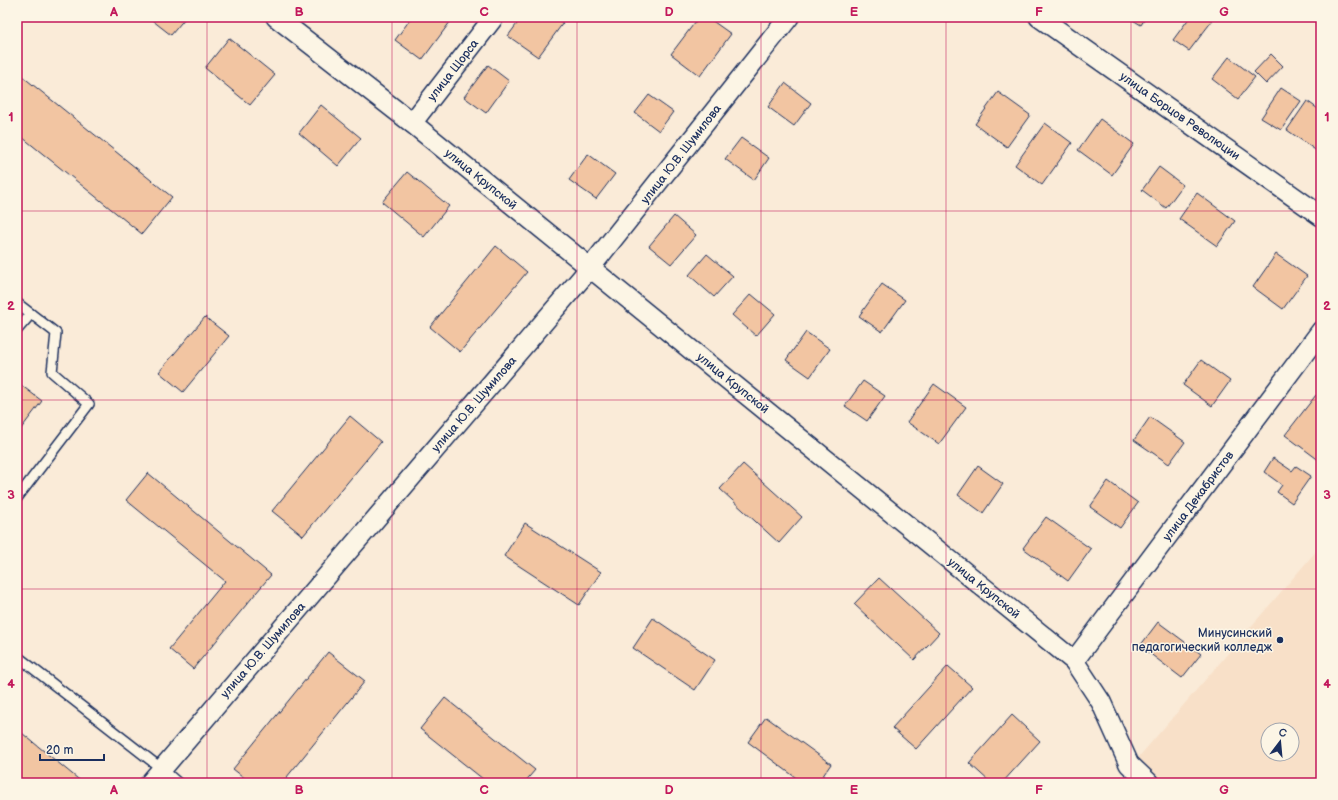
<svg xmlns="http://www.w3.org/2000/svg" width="1338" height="800" font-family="'Balsamiq Sans',sans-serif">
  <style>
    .built { fill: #f8e0c8; fill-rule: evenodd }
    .building { fill: #f2c5a2; stroke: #1b2f5e }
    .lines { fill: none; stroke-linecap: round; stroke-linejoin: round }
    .service-casing { stroke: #1b2f5e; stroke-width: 12 }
    .minor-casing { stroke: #1b2f5e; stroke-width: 22 }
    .service { stroke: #fcf5e5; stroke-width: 9 }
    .minor { stroke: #fcf5e5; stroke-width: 19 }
    .grid { fill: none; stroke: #c2185b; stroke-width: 1; stroke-opacity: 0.55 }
    .poi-dot { fill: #1b2f5e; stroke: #fcf5e5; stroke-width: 1.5 }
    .labels { text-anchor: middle; stroke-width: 3; stroke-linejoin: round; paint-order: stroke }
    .street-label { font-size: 12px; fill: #1b2f5e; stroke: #fcf5e5 }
    .poi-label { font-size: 12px; fill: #1b2f5e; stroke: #fcf5e5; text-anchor: end }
    .neatline { fill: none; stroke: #c2185b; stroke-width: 1.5 }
    .grid-label { font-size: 13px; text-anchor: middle; font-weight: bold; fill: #c2185b }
  </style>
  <rect width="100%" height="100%" fill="#faebd8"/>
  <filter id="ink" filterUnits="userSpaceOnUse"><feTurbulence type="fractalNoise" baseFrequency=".025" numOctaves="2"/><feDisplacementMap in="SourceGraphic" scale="8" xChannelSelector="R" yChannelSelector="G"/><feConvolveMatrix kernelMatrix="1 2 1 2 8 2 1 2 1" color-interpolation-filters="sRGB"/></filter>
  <g filter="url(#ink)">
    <!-- built -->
    <path class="built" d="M 1318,549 L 1321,551 L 1321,783 L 1166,783 L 1137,759 ZM 1268,730 L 1292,730 L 1292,754 L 1268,754 Z"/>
    <!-- building -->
    <g class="building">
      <path d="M 148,17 L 186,17 L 171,35 Z"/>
      <path d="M 412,17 L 451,17 L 453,18 L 422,60 L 395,40 Z"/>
      <path d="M 522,17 L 555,17 L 563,23 L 538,57 L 508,36 Z"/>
      <path d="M 699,17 L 707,17 L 731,34 L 700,76 L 671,54 Z"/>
      <path d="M 1128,17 L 1146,17 L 1141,25 Z"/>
      <path d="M 1190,17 L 1206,17 L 1212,21 L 1189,51 L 1173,40 Z"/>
      <path d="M 229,38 L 275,75 L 250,105 L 205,68 Z"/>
      <path d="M 1271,54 L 1283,66 L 1266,84 L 1254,72 Z"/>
      <path d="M 1229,57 L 1255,77 L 1238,99 L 1212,79 Z"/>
      <path d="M 488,65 L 509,81 L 486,113 L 464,97 Z"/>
      <path d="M 17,72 L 172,197 L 142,234 L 17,133 Z"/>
      <path d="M 785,83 L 811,103 L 794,126 L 768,107 Z"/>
      <path d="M 1281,88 L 1301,101 L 1281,130 L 1261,118 Z"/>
      <path d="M 998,92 L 1030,115 L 1007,147 L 975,124 Z"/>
      <path d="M 649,95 L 673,112 L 659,131 L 635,113 Z"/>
      <path d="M 1307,101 L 1321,111 L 1321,154 L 1287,130 Z"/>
      <path d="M 321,105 L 361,138 L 338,166 L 299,133 Z"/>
      <path d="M 1100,119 L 1134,144 L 1112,175 L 1078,150 Z"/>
      <path d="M 1045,123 L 1072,143 L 1042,185 L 1015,165 Z"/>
      <path d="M 741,138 L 769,158 L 754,180 L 725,159 Z"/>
      <path d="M 588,154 L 615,174 L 596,199 L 569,180 Z"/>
      <path d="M 1159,167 L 1183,185 L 1166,208 L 1142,190 Z"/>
      <path d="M 407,172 L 449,206 L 424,237 L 382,202 Z"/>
      <path d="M 1197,193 L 1235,221 L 1217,246 L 1179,219 Z"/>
      <path d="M 674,216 L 696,235 L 671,264 L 649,246 Z"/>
      <path d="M 496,246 L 527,272 L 460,352 L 430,327 Z"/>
      <path d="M 707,254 L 733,276 L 714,297 L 689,275 Z"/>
      <path d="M 1276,254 L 1307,276 L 1283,309 L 1253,287 Z"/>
      <path d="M 882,284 L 905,300 L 882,332 L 859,316 Z"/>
      <path d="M 751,294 L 775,314 L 756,336 L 732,315 Z"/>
      <path d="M 205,317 L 229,336 L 183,392 L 159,372 Z"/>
      <path d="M 806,332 L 830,349 L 810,377 L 786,360 Z"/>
      <path d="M 1201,360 L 1230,381 L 1212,406 L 1183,385 Z"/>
      <path d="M 863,381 L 885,396 L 867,421 L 845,406 Z"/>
      <path d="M 17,382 L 42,401 L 17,434 Z"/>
      <path d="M 934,384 L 966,407 L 939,444 L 907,422 Z"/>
      <path d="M 1316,395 L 1321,399 L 1321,460 L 1320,461 L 1285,435 Z"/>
      <path d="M 350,416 L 381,442 L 303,536 L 272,511 Z"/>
      <path d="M 1150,417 L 1185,442 L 1169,464 L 1134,440 Z"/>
      <path d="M 1273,458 L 1292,471 L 1296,466 L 1311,476 L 1292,503 L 1277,492 L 1282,485 L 1264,472 Z"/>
      <path d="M 743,464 L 802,517 L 779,543 L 720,489 Z"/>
      <path d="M 978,466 L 1003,484 L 983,513 L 958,495 Z"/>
      <path d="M 148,473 L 271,575 L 193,669 L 169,649 L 225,581 L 126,500 Z"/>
      <path d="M 1108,481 L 1138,503 L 1120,528 L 1090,507 Z"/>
      <path d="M 1046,517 L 1091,549 L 1068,581 L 1023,548 Z"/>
      <path d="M 525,523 L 601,572 L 579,605 L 504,556 Z"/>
      <path d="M 879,578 L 939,633 L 914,660 L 854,604 Z"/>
      <path d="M 653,618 L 715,660 L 695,690 L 633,648 Z"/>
      <path d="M 1158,622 L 1201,654 L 1182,678 L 1140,646 Z"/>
      <path d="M 328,652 L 365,681 L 282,783 L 251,783 L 233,769 Z"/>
      <path d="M 948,666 L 972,687 L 916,749 L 892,728 Z"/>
      <path d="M 445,698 L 535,770 L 524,783 L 488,783 L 420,729 Z"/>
      <path d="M 1012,715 L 1040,741 L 1002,783 L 991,783 L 969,763 Z"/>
      <path d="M 766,717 L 831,764 L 818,783 L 803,783 L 748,742 Z"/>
      <path d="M 17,729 L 83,783 L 20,783 L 17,781 Z"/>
    </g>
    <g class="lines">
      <defs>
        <g id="service">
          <path d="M 17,303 L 56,333 L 52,372 L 89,404 L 17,498"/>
          <path d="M 17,330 L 31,314"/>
          <path d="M 17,656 L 162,769 L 178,783"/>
        </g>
        <g id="minor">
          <path d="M 276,17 L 412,123 L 1074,661 L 1101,702 L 1129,764 L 1149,783"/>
          <path d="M 1039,17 L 1321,216"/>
          <path d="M 412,123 L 494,17"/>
          <path d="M 1074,661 L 1321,331"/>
          <path d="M 150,783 L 590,268 L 789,17"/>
        </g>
      </defs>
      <!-- service casing -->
      <use href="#service" class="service-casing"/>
      <!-- minor casing -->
      <use href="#minor" class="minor-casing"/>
      <!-- service -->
      <use href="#service" class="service"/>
      <!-- minor -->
      <use href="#minor" class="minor"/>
    </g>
  </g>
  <!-- grid -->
  <path class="grid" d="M 207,17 L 207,783M 392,17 L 392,783M 577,17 L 577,783M 761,17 L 761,783M 946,17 L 946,783M 1131,17 L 1131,783M 17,211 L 1321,211M 17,400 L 1321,400M 17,589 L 1321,589"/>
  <!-- markers -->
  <circle class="poi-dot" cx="1280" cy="640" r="4"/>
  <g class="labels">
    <!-- street labels -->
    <g class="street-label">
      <text transform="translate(453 70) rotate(-52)" y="4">улица Щорса</text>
      <text transform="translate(1180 116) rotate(35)" y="4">улица Борцов Революции</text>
      <text transform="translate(681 154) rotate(-52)" y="4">улица Ю.В. Шумилова</text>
      <text transform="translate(481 179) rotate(39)" y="4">улица Крупской</text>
      <text transform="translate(733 383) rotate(39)" y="4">улица Крупской</text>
      <text transform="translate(474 404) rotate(-49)" y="4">улица Ю.В. Шумилова</text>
      <text transform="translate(1198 496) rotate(-53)" y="4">улица Декабристов</text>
      <text transform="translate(984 588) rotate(39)" y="4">улица Крупской</text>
      <text transform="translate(263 650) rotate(-49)" y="4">улица Ю.В. Шумилова</text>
    </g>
    <!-- poi labels -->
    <g class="poi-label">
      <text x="1272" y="637">Минусинский<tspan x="1272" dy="14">педагогический колледж</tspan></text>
    </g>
  </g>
  <!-- margin -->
  <rect width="1338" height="800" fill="none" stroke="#fcf5e5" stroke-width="44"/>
  <!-- north arrow -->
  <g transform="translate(1280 742) rotate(16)"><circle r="19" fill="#fcf5e5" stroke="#a2a6af"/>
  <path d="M0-3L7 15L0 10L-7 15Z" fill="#1b2f5e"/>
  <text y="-6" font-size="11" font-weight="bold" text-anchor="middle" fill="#1b2f5e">С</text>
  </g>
  <!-- scale -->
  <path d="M40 754v6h64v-6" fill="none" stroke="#1b2f5e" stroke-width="2"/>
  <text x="46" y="754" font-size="12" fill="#1b2f5e" stroke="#fcf5e5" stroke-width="3" paint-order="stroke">20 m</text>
  <rect x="22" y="22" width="1294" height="756" class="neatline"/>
  <g class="grid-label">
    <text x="114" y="16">A</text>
    <text x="299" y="16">B</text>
    <text x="484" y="16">C</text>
    <text x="669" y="16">D</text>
    <text x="854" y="16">E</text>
    <text x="1039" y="16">F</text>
    <text x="1224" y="16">G</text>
    <text x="11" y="121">1</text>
    <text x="1327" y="121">1</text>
    <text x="11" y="310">2</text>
    <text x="1327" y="310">2</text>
    <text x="11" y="499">3</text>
    <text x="1327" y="499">3</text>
    <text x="11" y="688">4</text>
    <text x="1327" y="688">4</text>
    <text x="114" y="794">A</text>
    <text x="299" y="794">B</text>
    <text x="484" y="794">C</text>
    <text x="669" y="794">D</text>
    <text x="854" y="794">E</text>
    <text x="1039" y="794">F</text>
    <text x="1224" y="794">G</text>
  </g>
</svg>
